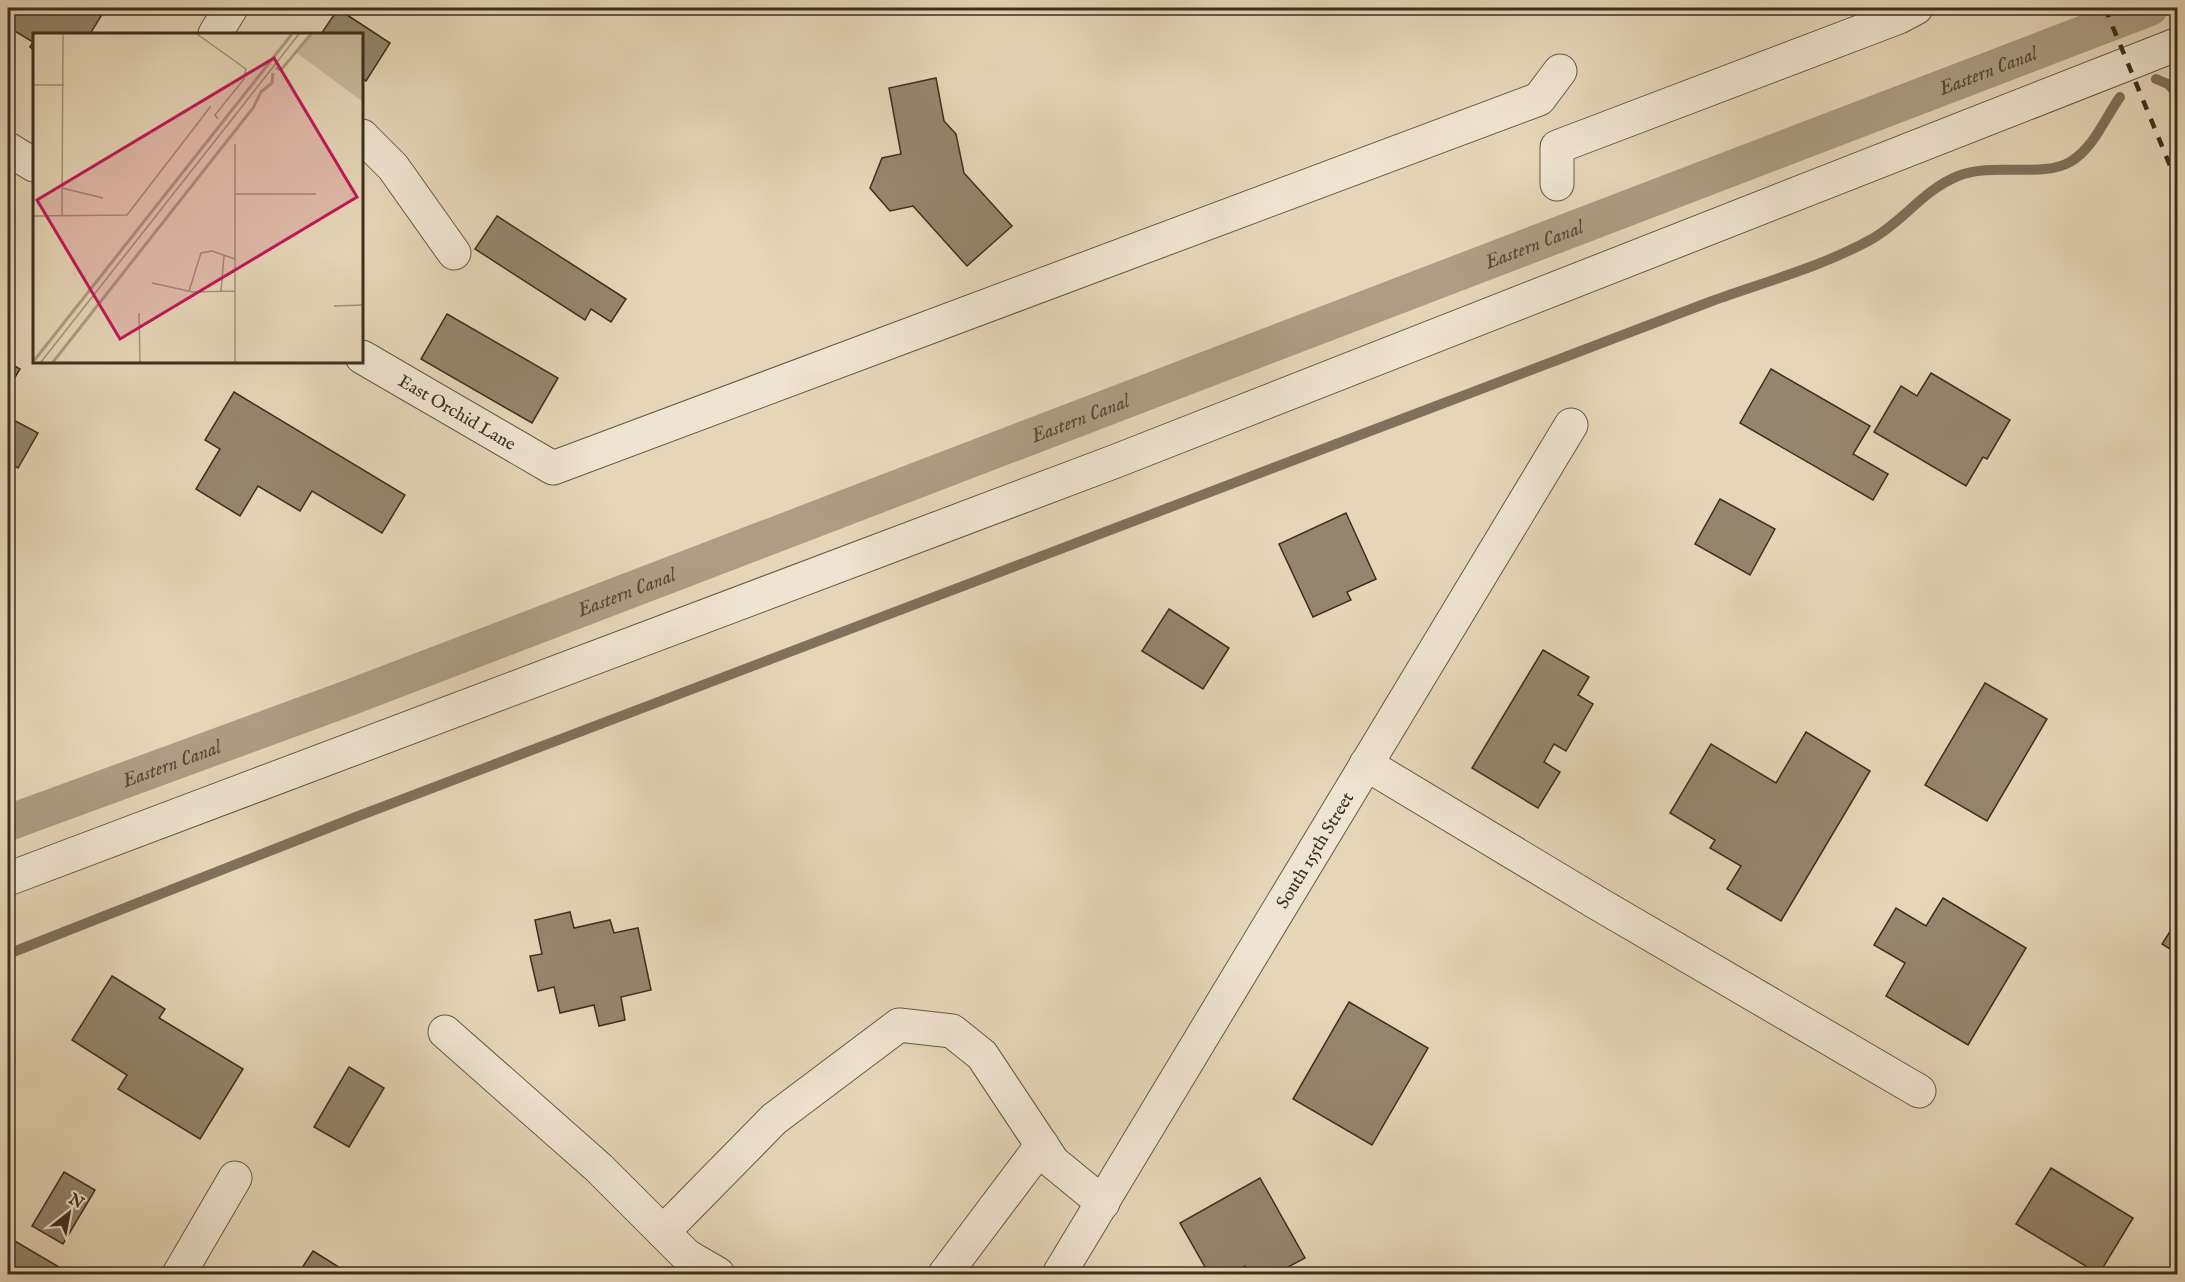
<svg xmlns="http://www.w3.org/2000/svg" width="2185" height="1282" font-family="'IM FELL English',serif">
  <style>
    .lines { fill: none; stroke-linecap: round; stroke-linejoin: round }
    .stream { stroke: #7f715b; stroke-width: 10 }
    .canal { stroke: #ac9d84; stroke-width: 36 }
    .building { fill: #94866e; stroke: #3c2f1e; stroke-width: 1.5 }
    .minor-casing { stroke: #665944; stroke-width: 35 }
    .minor { stroke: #efe4d1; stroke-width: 33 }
    .rail { stroke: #3c2f1e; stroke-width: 4.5; stroke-dasharray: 10 10; stroke-linecap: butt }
    .labels { text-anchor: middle; stroke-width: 4.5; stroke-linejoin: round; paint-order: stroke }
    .street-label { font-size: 18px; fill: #3c2f1e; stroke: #efe4d1 }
    .water-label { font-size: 20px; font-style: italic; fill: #584a38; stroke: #efe4d1 }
    .inset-river { fill: none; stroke: #ac9d84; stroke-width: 3 }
    .inset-road { fill: none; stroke: #a2937a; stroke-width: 1.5 }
    .view { fill: #c2185b; fill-opacity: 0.15; stroke: #c2185b; stroke-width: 3 }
    .inset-edge { fill: none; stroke: #3c2f1e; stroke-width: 3 }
  </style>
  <rect width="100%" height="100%" fill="#e6d6b8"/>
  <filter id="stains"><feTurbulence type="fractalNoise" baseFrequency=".00333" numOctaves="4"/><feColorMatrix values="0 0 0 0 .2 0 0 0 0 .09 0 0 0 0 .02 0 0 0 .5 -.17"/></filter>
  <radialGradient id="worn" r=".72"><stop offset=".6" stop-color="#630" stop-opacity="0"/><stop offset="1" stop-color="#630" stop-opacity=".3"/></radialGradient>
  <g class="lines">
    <!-- stream -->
    <g class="stream">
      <path d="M 2156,79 L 2168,84 L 2178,95"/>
      <path d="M 8,954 L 356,817 L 1712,301 C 1764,282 1821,267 1870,240 C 1902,223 1923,190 1958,176 C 1991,162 2043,178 2070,162 C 2093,149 2105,118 2120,97"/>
    </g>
    <!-- canal -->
    <path class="canal" id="s1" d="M 8,823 L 346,699 L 2150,8"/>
  </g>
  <!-- building -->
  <g class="building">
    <path d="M 8,8 L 106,8 L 90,34 L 34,34 L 34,50 L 30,47 L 33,42 L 8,27 Z"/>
    <path d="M 338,9 L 390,43 L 366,81 L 362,78 L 362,34 L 321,34 Z"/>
    <path d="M 936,78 L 944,121 L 956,134 L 964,173 L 1012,226 L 967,266 L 913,206 L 890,211 L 870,188 L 882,158 L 901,154 L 889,88 Z"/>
    <path d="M 497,216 L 626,299 L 611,322 L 591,309 L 585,320 L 475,249 Z"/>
    <path d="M 447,314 L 558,378 L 532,423 L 421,359 Z"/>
    <path d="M 8,362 L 20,369 L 8,389 Z"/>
    <path d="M 1771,369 L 1870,426 L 1853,454 L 1888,474 L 1873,500 L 1740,423 Z"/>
    <path d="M 1931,373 L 2010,420 L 1987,459 L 1983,457 L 1966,486 L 1874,432 L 1901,386 L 1917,396 Z"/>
    <path d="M 234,392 L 405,495 L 382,533 L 312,491 L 300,511 L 258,486 L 240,516 L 196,489 L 220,449 L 205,440 Z"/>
    <path d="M 8,417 L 38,433 L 18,468 L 8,462 Z"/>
    <path d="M 1720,499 L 1775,529 L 1750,575 L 1695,544 Z"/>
    <path d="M 1346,513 L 1376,579 L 1347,592 L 1351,600 L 1313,617 L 1279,544 Z"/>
    <path d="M 1169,609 L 1229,648 L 1203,689 L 1142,651 Z"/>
    <path d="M 1543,650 L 1589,677 L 1578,695 L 1593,704 L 1566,751 L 1554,744 L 1544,762 L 1560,772 L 1538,808 L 1472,768 Z"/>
    <path d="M 1985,683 L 2047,719 L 1987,821 L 1925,785 Z"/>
    <path d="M 1806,732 L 1870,771 L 1781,921 L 1727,889 L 1741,866 L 1710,848 L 1715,840 L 1670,813 L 1711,744 L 1776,783 Z"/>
    <path d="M 1943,898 L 2026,948 L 1968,1045 L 1886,996 L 1905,963 L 1874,945 L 1896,908 L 1926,926 Z"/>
    <path d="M 570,912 L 574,928 L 610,920 L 614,933 L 638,928 L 651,990 L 621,997 L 625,1020 L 599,1026 L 594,1005 L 560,1013 L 554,987 L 538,991 L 530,956 L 542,954 L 535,920 Z"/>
    <path d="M 2178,919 L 2178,954 L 2162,944 Z"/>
    <path d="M 112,976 L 165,1009 L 159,1018 L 243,1069 L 200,1139 L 118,1089 L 127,1075 L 72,1040 Z"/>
    <path d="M 1349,1002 L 1428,1048 L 1372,1145 L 1293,1099 Z"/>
    <path d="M 349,1067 L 384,1088 L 349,1147 L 314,1127 Z"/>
    <path d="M 2051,1168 L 2133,1218 L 2099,1274 L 2016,1224 Z"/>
    <path d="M 64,1172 L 95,1190 L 63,1244 L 32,1226 Z"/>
    <path d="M 1260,1178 L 1305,1258 L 1275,1274 L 1250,1274 L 1245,1266 L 1231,1274 L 1209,1274 L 1180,1223 Z"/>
    <path d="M 8,1237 L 64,1270 L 61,1274 L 8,1274 Z"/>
    <path d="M 313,1251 L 350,1274 L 298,1274 Z"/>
  </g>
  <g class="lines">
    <defs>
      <g id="minor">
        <path d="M 215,34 L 231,8"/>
        <path d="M 362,136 L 393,167 L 454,253"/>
        <path d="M 8,149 L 34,165"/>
        <path d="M 1557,184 L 1557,147 L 1899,17 L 1916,8"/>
        <path id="s2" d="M 362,357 L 553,468 L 1539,99 L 1560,71"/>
        <path d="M 1366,764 L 1597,903 L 1919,1091"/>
        <path d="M 8,879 L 1116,461 L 2178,44"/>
        <path d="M 445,1032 L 599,1168 L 687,1256 L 718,1274"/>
        <path d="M 663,1232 L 774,1119 L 899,1025 L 952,1031 L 982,1055 L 1053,1162 L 1103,1203"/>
        <path d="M 179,1274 L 235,1178"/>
        <path d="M 945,1274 L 1042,1145"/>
        <path id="s3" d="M 1059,1274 L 1571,425"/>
      </g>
    </defs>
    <!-- minor casing -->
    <use href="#minor" class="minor-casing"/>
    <!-- minor -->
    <use href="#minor" class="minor"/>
    <!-- rail -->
    <path class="rail" d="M 2105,8 L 2178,185"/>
  </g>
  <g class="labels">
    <!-- street labels -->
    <g class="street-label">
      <text dy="6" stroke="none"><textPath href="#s2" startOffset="110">East Orchid Lane</textPath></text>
      <text dy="6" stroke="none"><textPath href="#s3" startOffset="495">South 155th Street</textPath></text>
    </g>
    <!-- water labels -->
    <g class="water-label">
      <text dy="7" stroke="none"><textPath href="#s1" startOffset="2118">Eastern Canal</textPath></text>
      <text dy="7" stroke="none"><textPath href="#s1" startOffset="1632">Eastern Canal</textPath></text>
      <text dy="7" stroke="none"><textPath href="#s1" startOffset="1146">Eastern Canal</textPath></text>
      <text dy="7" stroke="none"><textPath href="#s1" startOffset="660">Eastern Canal</textPath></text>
      <text dy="7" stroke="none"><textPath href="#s1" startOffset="174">Eastern Canal</textPath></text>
    </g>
  </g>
  <!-- overview -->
  <g transform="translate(33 33)">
    <rect width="330" height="330" fill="#e6d6b8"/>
    <path d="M 279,1 L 330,1 L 330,69 L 264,20 Z" fill="#c9ba9e"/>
    <path class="inset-river" d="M 243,35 L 248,37 L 278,1M 0,329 L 259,1M 20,329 L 220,75 L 228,59 L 239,50 L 240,40"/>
    <path class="inset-road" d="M 164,1 L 213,36 L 211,46 L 182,82 L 185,86M 0,52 L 31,52M 29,155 L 70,165M 202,161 L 283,161M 0,183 L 94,182 L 178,73M 29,183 L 30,1M 119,250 L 160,259 L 202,258M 156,258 L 168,220 L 179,218 L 202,226M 188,258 L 191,223M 301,273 L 330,272M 106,280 L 107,329M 8,329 L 266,1M 202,329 L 202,111"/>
    <path class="view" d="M 241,25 L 324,164 L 87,306 L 4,167 Z"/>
    <rect width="330" height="330" class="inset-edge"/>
  </g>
  <!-- margin -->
  <rect width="2185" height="1282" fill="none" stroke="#e6d6b8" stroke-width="30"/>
  <rect x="9" y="9" width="2167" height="1264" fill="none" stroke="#3c2f1e" stroke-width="3"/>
  <rect x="15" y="15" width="2155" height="1252" fill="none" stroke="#3c2f1e" stroke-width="1.5"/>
  <!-- north arrow -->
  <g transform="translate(69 1213) rotate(31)" stroke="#efe4d1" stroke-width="4.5" paint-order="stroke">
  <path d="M0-4.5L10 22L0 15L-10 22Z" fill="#3c2f1e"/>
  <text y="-9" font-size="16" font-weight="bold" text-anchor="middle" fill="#3c2f1e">N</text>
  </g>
  <rect width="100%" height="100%" filter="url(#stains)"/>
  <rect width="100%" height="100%" fill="url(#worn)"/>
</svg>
